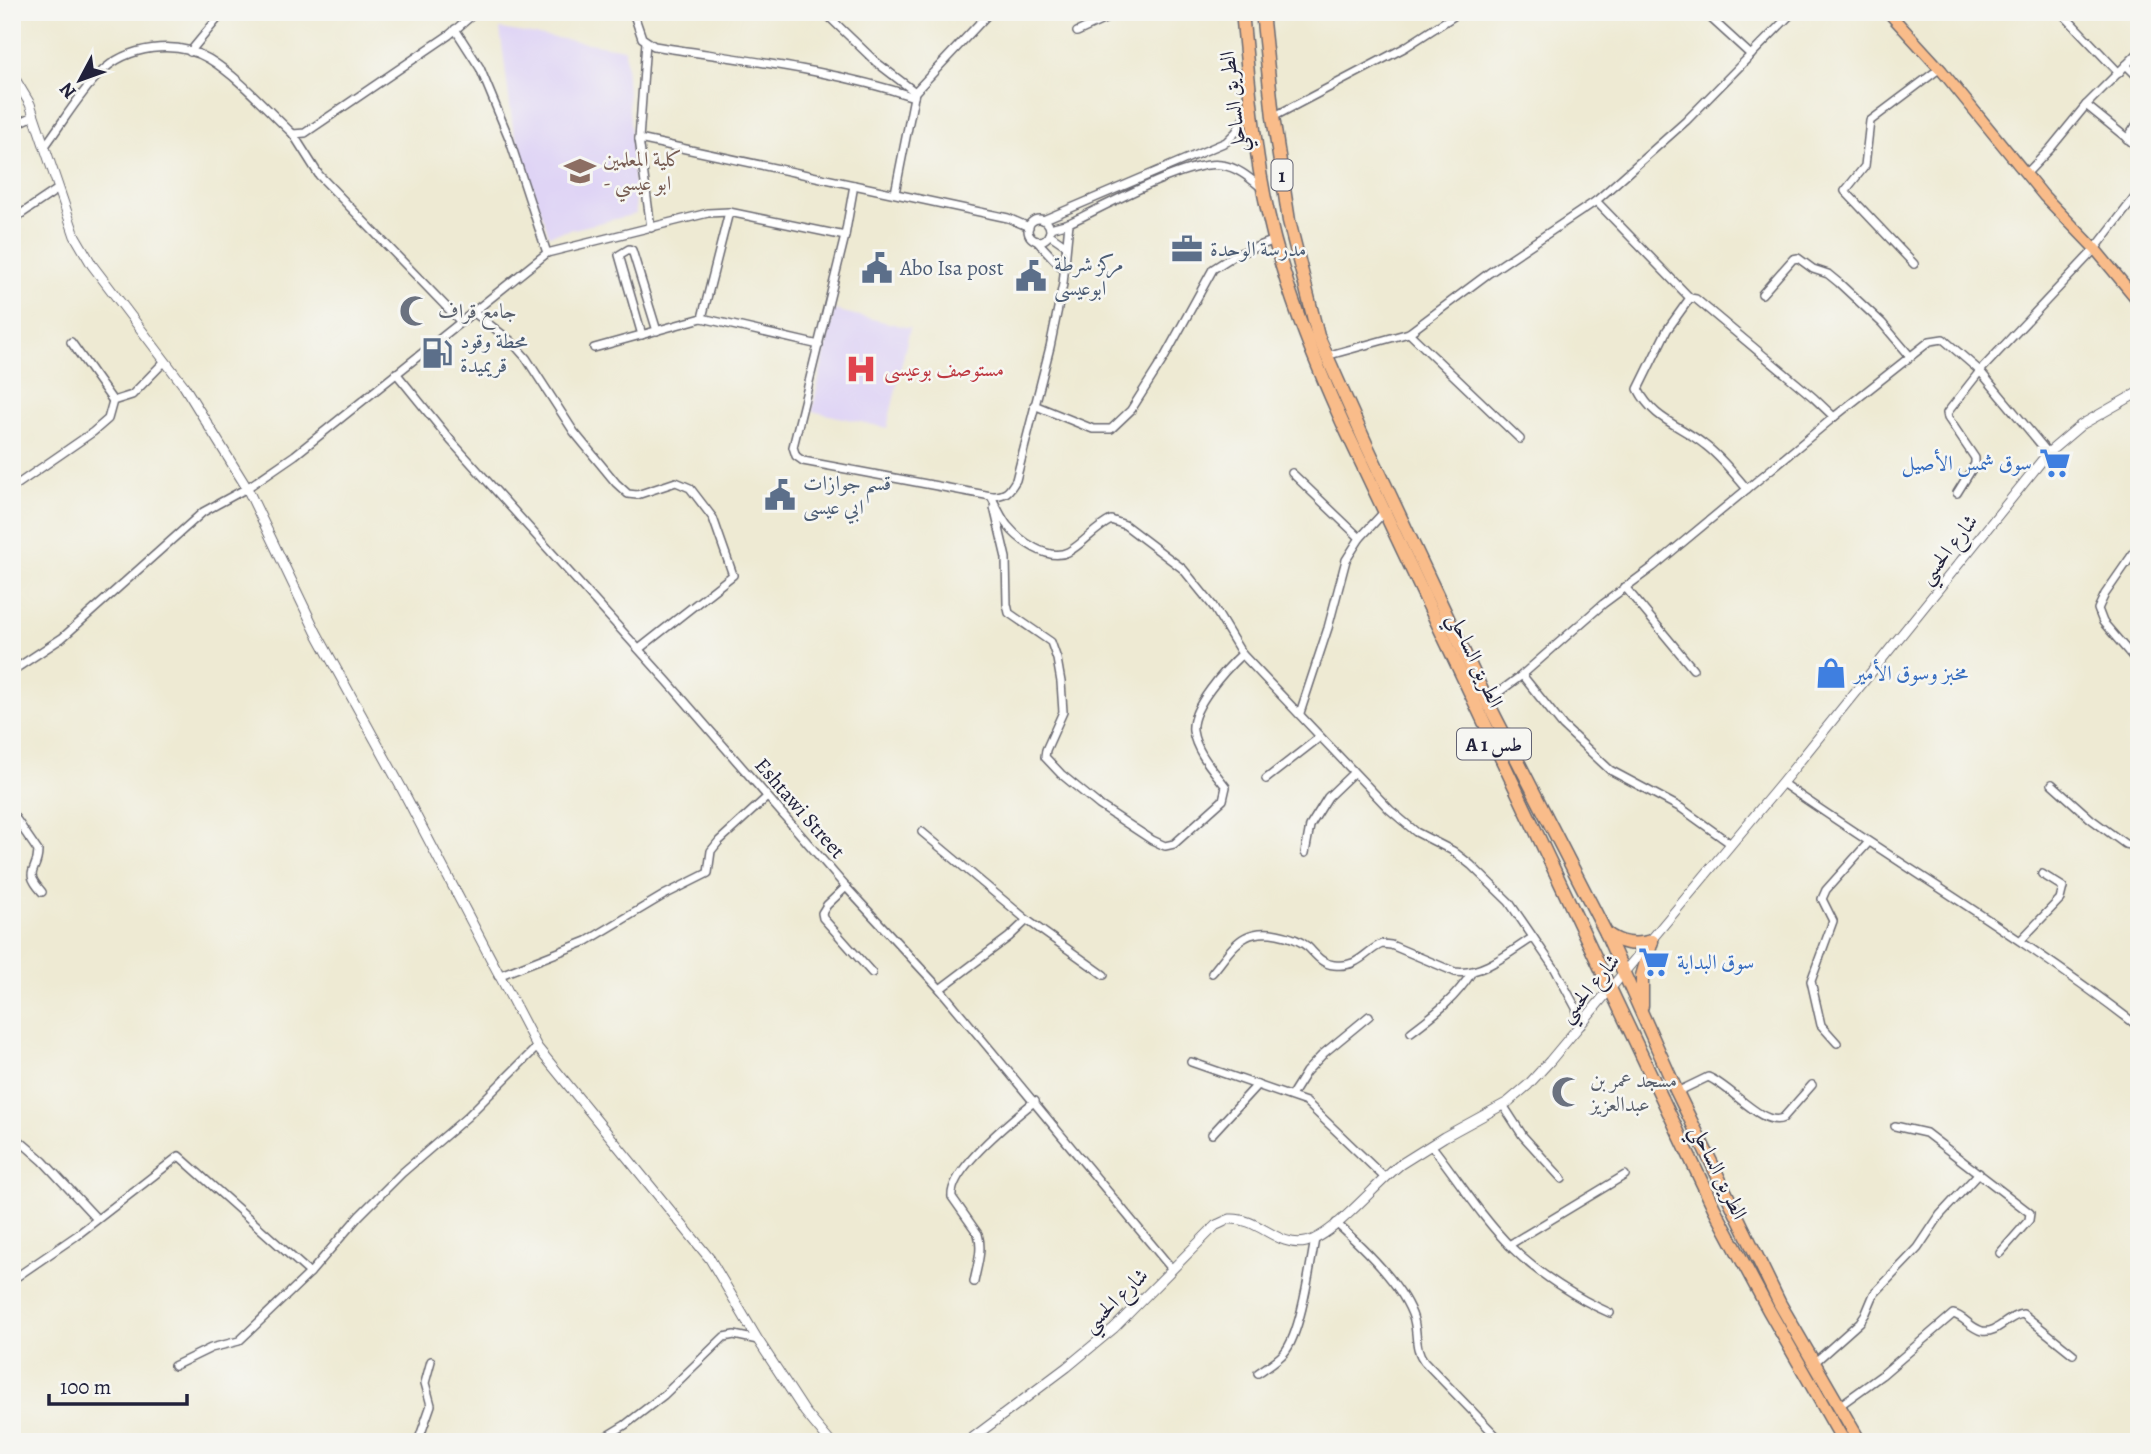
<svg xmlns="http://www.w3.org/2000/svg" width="2151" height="1454" font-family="Alegreya,Amiri,serif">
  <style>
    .built { fill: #dfd4f5 }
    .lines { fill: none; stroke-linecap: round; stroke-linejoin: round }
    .minor-casing { stroke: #696870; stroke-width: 10 }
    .tertiary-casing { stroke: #696870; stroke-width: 11 }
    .primary-casing { stroke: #696870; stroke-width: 13 }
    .trunk-casing { stroke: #696870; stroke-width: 15 }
    .minor { stroke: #fff; stroke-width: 7 }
    .tertiary { stroke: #fff; stroke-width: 9 }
    .primary { stroke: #f9bc8a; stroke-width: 10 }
    .trunk { stroke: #f9bc8a; stroke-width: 12 }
    .labels { text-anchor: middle; stroke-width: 5; stroke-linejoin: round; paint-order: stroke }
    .shield { fill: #f6f6f2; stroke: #626272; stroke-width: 2 }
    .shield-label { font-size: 19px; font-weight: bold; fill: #22223b }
    .street-label { font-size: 21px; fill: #22223b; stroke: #f6f6f2 }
    .education-label { font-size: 21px; fill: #785e54; stroke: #f6f6f2; text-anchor: start }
    .service-label { font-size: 21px; fill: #4e5e75; stroke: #f6f6f2; text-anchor: start }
    .worship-label { font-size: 21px; fill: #5b616d; stroke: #f6f6f2; text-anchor: start }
    .health-label { font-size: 21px; fill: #be3a42; stroke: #f6f6f2; text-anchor: start }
    .shop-label { font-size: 21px; fill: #366cbe; stroke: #f6f6f2; text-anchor: start }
  </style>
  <rect width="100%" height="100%" fill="#f6f6f2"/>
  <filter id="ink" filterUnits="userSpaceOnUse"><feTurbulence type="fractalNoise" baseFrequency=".0143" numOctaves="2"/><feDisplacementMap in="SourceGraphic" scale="14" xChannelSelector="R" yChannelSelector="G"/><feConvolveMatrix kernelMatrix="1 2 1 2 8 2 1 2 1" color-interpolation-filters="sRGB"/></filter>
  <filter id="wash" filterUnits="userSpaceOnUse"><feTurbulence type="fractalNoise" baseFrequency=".00686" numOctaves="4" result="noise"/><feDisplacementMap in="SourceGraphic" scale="28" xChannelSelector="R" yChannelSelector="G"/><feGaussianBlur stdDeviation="1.57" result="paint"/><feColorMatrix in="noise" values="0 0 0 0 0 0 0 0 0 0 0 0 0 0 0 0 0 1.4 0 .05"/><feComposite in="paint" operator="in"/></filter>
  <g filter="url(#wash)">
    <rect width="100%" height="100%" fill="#eeead3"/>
    <!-- built -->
    <g class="built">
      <path d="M 500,29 L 625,49 L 636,214 L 549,235 L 513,128 Z"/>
      <path d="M 834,310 L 910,328 L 887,428 L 812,411 Z"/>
    </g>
  </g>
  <g filter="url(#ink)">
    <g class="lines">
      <defs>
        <g id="minor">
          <path d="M 633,12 L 642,38 L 654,46 C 740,60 831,69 914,97"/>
          <path d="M 824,12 L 876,62 L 915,92"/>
          <path d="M 1704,12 L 1751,55"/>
          <path d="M 2061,12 L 2119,73"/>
          <path d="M 455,29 L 480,68 L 509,138 L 547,253"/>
          <path d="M 1077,32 L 1120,12"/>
          <path d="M 190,52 L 223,12"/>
          <path d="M 2126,65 L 2139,78"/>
          <path d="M 2086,105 L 2139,148"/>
          <path d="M 1273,117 L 1404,48 L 1460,12"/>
          <path d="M 12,126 L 34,116"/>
          <path d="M 293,134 L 319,175 L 461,322"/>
          <path d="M 639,139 L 646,42"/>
          <path d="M 2127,139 L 2139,121"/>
          <path d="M 45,146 C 63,122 79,94 100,73 C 127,46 176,39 209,59 C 240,78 266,109 293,134 L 305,133 L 449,35 L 476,12"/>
          <path d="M 2026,174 L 2050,149 L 2086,105 L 2139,52"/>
          <path d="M 895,193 L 915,92 L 990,12"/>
          <path d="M 1596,201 L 1690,298 L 1696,299 L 1814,398 L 1834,417"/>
          <circle cx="1039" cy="230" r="11"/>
          <path d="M 12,220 L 58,189"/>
          <path d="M 1043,220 L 1226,142 L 1236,132 L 1249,107"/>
          <path d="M 651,228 L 639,139 L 1008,218 L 1029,227"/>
          <path d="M 1050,228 L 1069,223 C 1100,209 1189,159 1221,165 C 1238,167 1251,179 1263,189"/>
          <path d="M 1049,234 L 1065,245"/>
          <path d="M 845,236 L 793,447 L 796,456 L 803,461 L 991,496 C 1006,496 1009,492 1016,480 L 1050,347 L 1063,284 L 1069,223"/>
          <path d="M 1037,241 L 1064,270"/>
          <path d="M 1914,264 L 1845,191 L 1865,166 L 1870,121 L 1939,69"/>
          <path d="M 1762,294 L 1793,259 L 1798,258 L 1813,269 L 1828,274 L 1839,283 L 1882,323 L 1910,356"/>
          <path d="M 1690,298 L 1667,330 L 1638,389 C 1654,421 1681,425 1705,445 C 1721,457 1734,474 1747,489"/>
          <path d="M 473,312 L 511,341 L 526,358 L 574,432 L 616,483 L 628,494 L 637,495 L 676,482 L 690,488 L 713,518 L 733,575 L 639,649"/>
          <path d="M 702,318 L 729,212"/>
          <path d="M 1409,333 L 1520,439"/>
          <path d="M 642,335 L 619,255 L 629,249 L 632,250 L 657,331"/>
          <path d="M 71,342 L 113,401"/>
          <path d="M 594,348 L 702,318 L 819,345"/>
          <path d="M 1326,356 L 1409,333 L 1489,273 L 1596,201 L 1686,121 L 1793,12"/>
          <path d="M 396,373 L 452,442 L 668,682 L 846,887 L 940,989 L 1172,1269"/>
          <path d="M 1034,405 L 1093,429 L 1111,429 L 1131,410 L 1164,358 L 1213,269 L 1235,255 L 1275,240"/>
          <path d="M 1292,473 L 1360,538"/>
          <path d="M 12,488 L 93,432 L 108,419 L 113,401 L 132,395 L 165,361"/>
          <path d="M 1957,493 L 1975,464 L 1975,458 L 1948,418 L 1947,413 L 1980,371 L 2095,249 L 2139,192"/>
          <path d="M 991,496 C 996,506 1001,517 1007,525 C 1019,540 1048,562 1068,552 C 1084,543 1095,528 1111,520 L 1125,525 L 1183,569 L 1213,606 L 1242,654 L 1390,810 L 1416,832 L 1453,851 L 1471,865 L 1509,902 L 1555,969 L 1576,1008 L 1581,1025"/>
          <path d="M 994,507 L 1006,558 L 1007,604 L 1009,613 L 1051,642 L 1057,659 L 1061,682 L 1063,712 L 1046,750 L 1045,757 L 1061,774 L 1099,805 L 1152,840 L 1165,846 L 1174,844 L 1223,800 L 1226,787 C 1214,771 1196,752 1193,731 C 1190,708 1226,669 1242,654"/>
          <path d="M 2139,545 L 2105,594 L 2098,609 L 2103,622 L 2139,664"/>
          <path d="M 1625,587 L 1693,669"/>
          <path d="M 12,671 L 62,638 L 203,512 L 247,488 L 295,455 L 547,253 L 708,213 L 729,212 L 845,236 L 854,185"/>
          <path d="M 1522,675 L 1563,726 L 1610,770 L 1681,808 L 1731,844"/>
          <path d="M 1487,701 L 1522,675 L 1603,604 L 1653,567 L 1834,417 L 1930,341 L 1943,339 L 1980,371 L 2048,453"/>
          <path d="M 1300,713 L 1328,628 L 1346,560 L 1360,538 L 1385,511"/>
          <path d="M 1266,779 L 1320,737"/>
          <path d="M 1782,783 C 1901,866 2025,938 2139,1027"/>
          <path d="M 2052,784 L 2091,819 L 2125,844 L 2129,845 L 2139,837"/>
          <path d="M 12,813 L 38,851 C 38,874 22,869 42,892"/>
          <path d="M 922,832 L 1027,920 L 1009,937 L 940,989"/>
          <path d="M 1305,853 L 1310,826 L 1328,797 L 1353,773"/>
          <path d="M 846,887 L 827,905 L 822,913 L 823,918 L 872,973"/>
          <path d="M 1027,920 L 1104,975"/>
          <path d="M 2021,940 L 2060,899 L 2063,887 L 2042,874"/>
          <path d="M 1212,973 C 1222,962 1232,944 1246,937 C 1263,928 1293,935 1308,947 C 1316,955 1322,964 1334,965 C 1359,968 1365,951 1382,944 L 1391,945 L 1455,972 C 1482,976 1510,952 1532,938"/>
          <path d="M 498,976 L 587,941 L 664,895 L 708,873 L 711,851 L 719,841 L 766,798"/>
          <path d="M 1411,1032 C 1435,1014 1456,998 1472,972"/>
          <path d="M 1837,1043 L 1821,1025 L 1811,981 L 1833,921 L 1822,899 L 1826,890 L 1868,843"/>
          <path d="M 1191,1062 L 1306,1102 L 1384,1177"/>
          <path d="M 1677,1092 L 1708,1077 C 1731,1086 1763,1128 1783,1118 L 1812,1085"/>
          <path d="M 1291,1096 L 1306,1072 L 1324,1053 L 1369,1016"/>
          <path d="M 1503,1105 L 1523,1136 L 1562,1179"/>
          <path d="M 1895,1126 L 1926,1133 L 2030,1213 L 2029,1220 L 2000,1253"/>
          <path d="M 12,1134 L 43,1161 L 97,1219"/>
          <path d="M 1212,1134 L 1257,1085"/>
          <path d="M 1431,1145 C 1458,1179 1481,1217 1511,1247 C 1537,1273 1578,1299 1610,1313"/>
          <path d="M 1336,1223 C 1362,1246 1400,1283 1412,1314 C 1419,1330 1413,1347 1424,1361 L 1502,1442"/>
          <path d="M 1509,1245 L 1625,1175"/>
          <path d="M 12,1280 L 76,1236 L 179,1156 L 310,1273 L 359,1216 L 402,1173 L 467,1117 L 537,1047"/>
          <path d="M 974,1282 C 977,1266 983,1250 978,1234 L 952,1197 C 949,1170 1015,1117 1035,1101"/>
          <path d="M 1814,1363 L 1860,1322 L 1866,1313 L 1874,1294 L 1918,1248 L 1940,1215 L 1979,1173"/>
          <path d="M 174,1366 L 211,1348 L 239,1341 L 310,1273"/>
          <path d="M 1258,1373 C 1266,1367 1277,1361 1284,1353 C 1301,1334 1310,1266 1315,1239"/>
          <path d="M 1839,1406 L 1882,1375 L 1953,1314 C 1964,1316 1970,1328 1982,1331 C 1998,1334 2008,1315 2023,1314 L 2073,1354"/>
          <path d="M 418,1442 L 431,1405 L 425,1383 L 431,1361"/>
          <path d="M 597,1442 L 625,1425 L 664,1395 L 724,1337 L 734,1335 L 758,1340"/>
        </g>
        <g id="tertiary">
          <path d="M 12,74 L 30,104 L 75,236 L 92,265 L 184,386 L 247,488 L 316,632 L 402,789 L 537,1047 L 710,1259 L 758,1340 L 805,1412 L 830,1442"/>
          <path d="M 967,1442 L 1067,1367 L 1114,1328 L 1216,1225 C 1220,1224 1226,1220 1230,1219 C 1258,1217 1278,1248 1306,1242 C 1334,1236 1376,1183 1401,1164 L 1444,1137 L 1508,1102 L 1528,1085 L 1550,1061 L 1782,783 L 2048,453 L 2081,425 L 2139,392"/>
        </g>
        <path id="primary" d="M 1888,12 L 1942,71 L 2044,196 L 2095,249 L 2139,302"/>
        <g id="trunk">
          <path d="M 1242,12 C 1249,79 1253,147 1268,213 C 1284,286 1312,355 1343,424 L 1714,1208 L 1768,1309 L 1844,1442"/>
          <path d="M 1262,12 L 1273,117 L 1289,221 L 1318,336 L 1367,446 L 1487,701 L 1606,933 L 1677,1092 L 1780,1304 L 1860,1442"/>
          <path d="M 1606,933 C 1621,944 1634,946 1652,941"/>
          <path d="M 1642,1006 L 1642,976 L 1652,941"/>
        </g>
      </defs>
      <!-- minor casing -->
      <use href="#minor" class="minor-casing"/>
      <!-- tertiary casing -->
      <use href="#tertiary" class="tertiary-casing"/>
      <!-- primary casing -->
      <use href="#primary" class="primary-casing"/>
      <!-- trunk casing -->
      <use href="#trunk" class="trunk-casing"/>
      <!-- minor -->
      <use href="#minor" class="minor"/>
      <!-- tertiary -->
      <use href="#tertiary" class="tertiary"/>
      <!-- primary -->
      <use href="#primary" class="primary"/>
      <!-- trunk -->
      <use href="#trunk" class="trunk"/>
    </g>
  </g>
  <!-- icons -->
  <defs>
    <symbol id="university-bare" viewBox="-9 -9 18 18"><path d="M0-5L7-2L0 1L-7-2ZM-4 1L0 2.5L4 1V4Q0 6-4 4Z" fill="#8d6e63" stroke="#f6f6f2" stroke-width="2.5" paint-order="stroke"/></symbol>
    <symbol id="office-bare" viewBox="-9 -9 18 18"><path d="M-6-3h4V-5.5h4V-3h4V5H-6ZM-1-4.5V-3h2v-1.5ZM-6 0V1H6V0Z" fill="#5c6f8a" stroke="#f6f6f2" stroke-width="2.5" paint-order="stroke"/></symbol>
    <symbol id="civic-bare" viewBox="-9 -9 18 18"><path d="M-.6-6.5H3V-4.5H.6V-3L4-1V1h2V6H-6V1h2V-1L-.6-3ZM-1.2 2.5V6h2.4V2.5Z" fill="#5c6f8a" stroke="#f6f6f2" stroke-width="2.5" paint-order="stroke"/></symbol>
    <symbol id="mosque-bare" viewBox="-9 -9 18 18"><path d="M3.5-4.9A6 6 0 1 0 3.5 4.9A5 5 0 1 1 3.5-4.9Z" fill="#6b7280" stroke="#f6f6f2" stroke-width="2.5" paint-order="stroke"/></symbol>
    <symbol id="fuel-bare" viewBox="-9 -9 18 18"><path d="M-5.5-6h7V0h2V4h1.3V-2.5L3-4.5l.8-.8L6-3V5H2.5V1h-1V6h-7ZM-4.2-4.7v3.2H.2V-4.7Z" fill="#5c6f8a" stroke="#f6f6f2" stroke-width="2.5" paint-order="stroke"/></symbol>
    <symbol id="hospital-bare" viewBox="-9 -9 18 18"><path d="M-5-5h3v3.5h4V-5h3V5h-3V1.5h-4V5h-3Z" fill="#e0444e" stroke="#f6f6f2" stroke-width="2.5" paint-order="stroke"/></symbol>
    <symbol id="supermarket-bare" viewBox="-9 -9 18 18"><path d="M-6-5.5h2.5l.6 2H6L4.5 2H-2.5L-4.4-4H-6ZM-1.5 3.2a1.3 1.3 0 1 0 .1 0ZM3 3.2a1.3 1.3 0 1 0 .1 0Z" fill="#3f7fe0" stroke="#f6f6f2" stroke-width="2.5" paint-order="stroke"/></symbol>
    <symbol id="shop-bare" viewBox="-9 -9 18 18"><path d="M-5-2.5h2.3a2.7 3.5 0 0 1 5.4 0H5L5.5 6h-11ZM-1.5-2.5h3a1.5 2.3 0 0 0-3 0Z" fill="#3f7fe0" stroke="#f6f6f2" stroke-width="2.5" paint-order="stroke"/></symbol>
  </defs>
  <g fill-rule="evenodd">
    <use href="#university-bare" x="558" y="149" width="44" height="44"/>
    <use href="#office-bare" x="1165" y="227" width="44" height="44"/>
    <use href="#civic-bare" x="855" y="246" width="44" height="44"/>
    <use href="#civic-bare" x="1009" y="254" width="44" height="44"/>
    <use href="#mosque-bare" x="393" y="289" width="44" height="44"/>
    <use href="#fuel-bare" x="415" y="331" width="44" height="44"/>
    <use href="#hospital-bare" x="839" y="347" width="44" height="44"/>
    <use href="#supermarket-bare" x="2033" y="441" width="44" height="44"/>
    <use href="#civic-bare" x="758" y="473" width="44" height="44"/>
    <use href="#shop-bare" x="1809" y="651" width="44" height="44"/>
    <use href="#supermarket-bare" x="1632" y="940" width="44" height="44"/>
    <use href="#mosque-bare" x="1545" y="1070" width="44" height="44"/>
  </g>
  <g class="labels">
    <!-- shield labels -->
    <g class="shield">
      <rect x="1271.5" y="159.5" width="21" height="31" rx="5"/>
      <rect x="1457" y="728.5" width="74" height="31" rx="5"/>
    </g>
    <g class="shield-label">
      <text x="1282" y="182">1</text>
      <text x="1494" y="751">A 1 طس</text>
    </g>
    <!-- street labels -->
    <g class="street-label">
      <text transform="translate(1233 102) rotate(-97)" y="7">الطريق الساحلي</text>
      <text transform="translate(1948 549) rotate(-52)" y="7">شارع الحسي</text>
      <text transform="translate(1476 660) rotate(65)" y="7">الطريق الساحلي</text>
      <text transform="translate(800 808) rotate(49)" y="7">Eshtawi Street</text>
      <text transform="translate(1589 988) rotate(-50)" y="7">شارع الحسي</text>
      <text transform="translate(1719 1172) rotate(64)" y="7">الطريق الساحلي</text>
      <text transform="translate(1115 1300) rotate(-44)" y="7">شارع الحسي</text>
    </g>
    <!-- education labels -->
    <g class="education-label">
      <text x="603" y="166">كلية المعلمين<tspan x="603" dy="24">- ابو عيسي</tspan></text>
    </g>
    <!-- service labels -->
    <g class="service-label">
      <text x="1210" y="256">مدرسة الوحدة</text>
      <text x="1054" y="271">مركز شرطة<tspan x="1054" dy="24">ابوعيسى</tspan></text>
      <text x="900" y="275">Abo Isa post</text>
      <text x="460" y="348">محطة وقود<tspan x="460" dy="24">قريميدة</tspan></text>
      <text x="803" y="490">قسم جوازات<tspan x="803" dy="24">ابي عيسى</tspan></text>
    </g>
    <!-- worship labels -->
    <g class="worship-label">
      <text x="438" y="318">جامع قراف</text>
      <text x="1590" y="1087">مسجد عمر بن<tspan x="1590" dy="24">عبدالعزيز</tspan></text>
    </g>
    <!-- health labels -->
    <g class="health-label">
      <text x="884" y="376">مستوصف بوعيسى</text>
    </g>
    <!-- shop labels -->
    <g class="shop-label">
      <text x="2032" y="470" text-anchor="end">سوق شمس الأصيل</text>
      <text x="1854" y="680">مخبز وسوق الأمير</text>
      <text x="1677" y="969">سوق البداية</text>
    </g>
  </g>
  <!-- margin -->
  <rect width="2151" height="1454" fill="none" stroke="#f6f6f2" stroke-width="42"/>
  <!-- north arrow -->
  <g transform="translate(80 80) rotate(229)" stroke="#f6f6f2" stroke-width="5" paint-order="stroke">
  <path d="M0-5L12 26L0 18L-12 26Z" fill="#22223b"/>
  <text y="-10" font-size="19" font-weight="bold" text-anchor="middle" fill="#22223b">N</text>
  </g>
  <!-- scale -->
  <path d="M49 1394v10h138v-10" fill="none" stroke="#22223b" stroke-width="3.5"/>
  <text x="60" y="1394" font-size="21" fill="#22223b" stroke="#f6f6f2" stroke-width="5" paint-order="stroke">100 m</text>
</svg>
